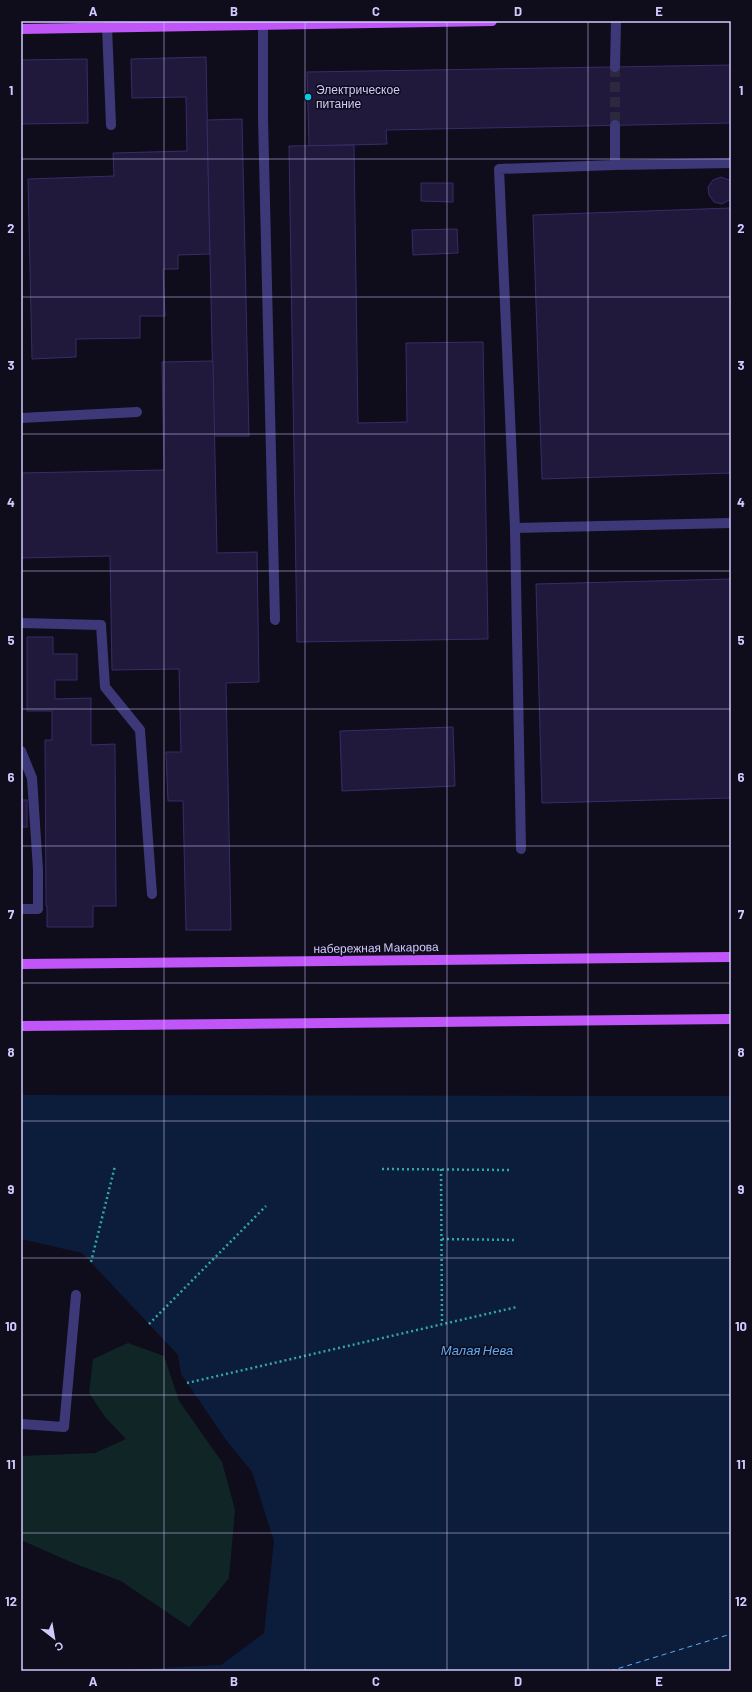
<svg xmlns="http://www.w3.org/2000/svg" width="752" height="1692" font-family="Barlow,sans-serif">
  <style>
    .green { fill: #102626 }
    .water { fill: #0c1c3b }
    .lines { fill: none; stroke-linecap: round; stroke-linejoin: round }
    .ferry { stroke: #5cacf8; stroke-width: 1; stroke-dasharray: 5 4; stroke-linecap: butt }
    .building { fill: #21193c; stroke: #392c67 }
    .minor-tunnel { stroke: #2c283e; stroke-width: 10; stroke-dasharray: 10 5; stroke-linecap: butt }
    .path { stroke: #32a8a5; stroke-width: 2.5; stroke-dasharray: 2 3; stroke-linecap: butt }
    .minor { stroke: #3d3979; stroke-width: 10 }
    .major { stroke: #c056f8; stroke-width: 10 }
    .grid { fill: none; stroke: #d1cafd; stroke-width: 1; stroke-opacity: 0.55 }
    .poi-dot { fill: #0acce8; stroke: #0f0c1c; stroke-width: 1.5 }
    .labels { text-anchor: middle; stroke-width: 3; stroke-linejoin: round; paint-order: stroke }
    .poi-label { font-size: 12px; fill: #d1cafd; stroke: #0f0c1c; text-anchor: start }
    .street-label { font-size: 12px; fill: #d1cafd; stroke: #0f0c1c }
    .water-label { font-size: 13px; font-style: italic; fill: #5cacf8; stroke: #0f0c1c }
    .neatline { fill: none; stroke: #d1cafd; stroke-width: 1.5 }
    .grid-label { font-size: 13px; text-anchor: middle; font-weight: bold; fill: #d1cafd }
  </style>
  <rect width="100%" height="100%" fill="#0f0c1c"/>
  <!-- green -->
  <path class="green" d="M 128,1343 L 164,1356 L 179,1401 L 222,1462 L 235,1510 L 229,1578 L 189,1627 L 121,1581 L 73,1563 L 21,1540 L 21,1456 L 95,1453 L 126,1439 L 105,1417 L 89,1393 L 93,1359 Z"/>
  <!-- water -->
  <path class="water" d="M 21,1095 L 731,1096 L 731,1671 L 105,1671 L 221,1665 L 264,1633 L 274,1541 L 252,1472 L 226,1440 L 181,1374 L 178,1355 L 82,1253 L 21,1239 Z"/>
  <g class="lines">
    <!-- ferry -->
    <path class="ferry" d="M 610,1671 L 731,1634"/>
  </g>
  <!-- building -->
  <g class="building">
    <path d="M 206,57 L 210,254 L 178,255 L 178,269 L 163,269 L 165,316 L 140,316 L 140,338 L 76,339 L 76,357 L 32,359 L 28,179 L 114,176 L 113,153 L 187,151 L 186,97 L 132,98 L 131,59 Z"/>
    <path d="M 87,59 L 88,123 L 21,124 L 21,60 Z"/>
    <path d="M 731,65 L 731,123 L 386,130 L 387,144 L 309,146 L 307,72 Z"/>
    <path d="M 242,119 L 249,436 L 214,436 L 207,120 Z"/>
    <path d="M 354,145 L 358,423 L 407,422 L 406,343 L 483,342 L 488,639 L 297,642 L 289,146 Z"/>
    <path d="M 721,177 L 729,180 L 731,182 L 731,199 L 722,204 L 714,202 L 709,195 L 708,187 L 713,180 Z"/>
    <path d="M 421,183 L 453,183 L 453,202 L 421,201 Z"/>
    <path d="M 731,208 L 731,473 L 542,479 L 533,215 Z"/>
    <path d="M 457,229 L 458,253 L 413,255 L 412,230 Z"/>
    <path d="M 213,361 L 217,553 L 257,552 L 259,682 L 226,683 L 231,930 L 186,930 L 183,801 L 168,801 L 166,752 L 181,752 L 179,669 L 112,670 L 110,556 L 21,558 L 21,473 L 164,470 L 162,362 Z"/>
    <path d="M 731,579 L 731,798 L 542,803 L 536,584 Z"/>
    <path d="M 27,637 L 53,637 L 53,654 L 77,654 L 77,680 L 55,680 L 55,699 L 91,698 L 91,745 L 115,744 L 116,906 L 93,906 L 93,927 L 47,927 L 47,906 L 46,906 L 45,740 L 52,740 L 52,711 L 27,711 Z"/>
    <path d="M 453,727 L 455,786 L 342,791 L 340,731 Z"/>
    <rect x="21" y="800" width="6" height="27"/>
  </g>
  <g class="lines">
    <!-- minor-tunnel -->
    <path class="minor-tunnel" d="M 615,67 L 615,125"/>
    <!-- path -->
    <g class="path">
      <path d="M 382,1169 L 510,1170"/>
      <path d="M 441,1169 L 442,1324"/>
      <path d="M 442,1239 L 515,1240"/>
      <path d="M 91,1262 L 115,1166"/>
      <path d="M 149,1324 L 266,1206"/>
      <path d="M 187,1383 L 517,1307"/>
    </g>
    <!-- minor -->
    <g class="minor">
      <path d="M 263,21 L 263,118 L 275,620"/>
      <path d="M 107,27 L 111,125"/>
      <path d="M 615,67 L 616,21"/>
      <path d="M 615,165 L 615,125"/>
      <path d="M 21,418 L 137,412"/>
      <path d="M 515,528 L 731,523"/>
      <path d="M 21,623 L 101,625 L 105,687 L 140,730 L 152,894"/>
      <path d="M 21,751 L 32,778 L 38,870 L 38,909 L 21,909"/>
      <path d="M 521,849 L 515,528 L 499,169 L 615,165 L 731,163"/>
      <path d="M 21,1424 L 64,1427 L 76,1295"/>
    </g>
    <!-- major -->
    <g class="major">
      <path d="M 21,29 L 492,21"/>
      <path d="M 21,964 L 731,957"/>
      <path d="M 21,1026 L 731,1019"/>
    </g>
  </g>
  <!-- grid -->
  <path class="grid" d="M 164,21 L 164,1671M 305,21 L 305,1671M 447,21 L 447,1671M 588,21 L 588,1671M 21,159 L 731,159M 21,297 L 731,297M 21,434 L 731,434M 21,571 L 731,571M 21,709 L 731,709M 21,846 L 731,846M 21,983 L 731,983M 21,1121 L 731,1121M 21,1258 L 731,1258M 21,1395 L 731,1395M 21,1533 L 731,1533"/>
  <!-- markers -->
  <circle class="poi-dot" cx="308" cy="97" r="4"/>
  <g class="labels">
    <!-- poi labels -->
    <g class="poi-label">
      <text x="316" y="94">Электрическое<tspan x="316" dy="14">питание</tspan></text>
    </g>
    <!-- street labels -->
    <g class="street-label">
      <text transform="translate(376 948) rotate(-1)" y="4">набережная Макарова</text>
    </g>
    <!-- water labels -->
    <g class="water-label">
      <text x="477" y="1355">Малая Нева</text>
    </g>
  </g>
  <!-- border -->
  <rect width="752" height="1692" fill="none" stroke="#0f0c1c" stroke-width="44"/>
  <!-- north arrow -->
  <g transform="translate(54 1638) rotate(149)" stroke="#0f0c1c" stroke-width="3" paint-order="stroke">
  <path d="M0-3L7 15L0 10L-7 15Z" fill="#d1cafd"/>
  <text y="-6" font-size="11" font-weight="bold" text-anchor="middle" fill="#d1cafd">С</text>
  </g>
  <rect x="22" y="22" width="708" height="1648" class="neatline"/>
  <g class="grid-label">
    <text x="93" y="16">A</text>
    <text x="234" y="16">B</text>
    <text x="376" y="16">C</text>
    <text x="518" y="16">D</text>
    <text x="659" y="16">E</text>
    <text x="11" y="95">1</text>
    <text x="741" y="95">1</text>
    <text x="11" y="233">2</text>
    <text x="741" y="233">2</text>
    <text x="11" y="370">3</text>
    <text x="741" y="370">3</text>
    <text x="11" y="507">4</text>
    <text x="741" y="507">4</text>
    <text x="11" y="645">5</text>
    <text x="741" y="645">5</text>
    <text x="11" y="782">6</text>
    <text x="741" y="782">6</text>
    <text x="11" y="919">7</text>
    <text x="741" y="919">7</text>
    <text x="11" y="1057">8</text>
    <text x="741" y="1057">8</text>
    <text x="11" y="1194">9</text>
    <text x="741" y="1194">9</text>
    <text x="11" y="1331">10</text>
    <text x="741" y="1331">10</text>
    <text x="11" y="1469">11</text>
    <text x="741" y="1469">11</text>
    <text x="11" y="1606">12</text>
    <text x="741" y="1606">12</text>
    <text x="93" y="1686">A</text>
    <text x="234" y="1686">B</text>
    <text x="376" y="1686">C</text>
    <text x="518" y="1686">D</text>
    <text x="659" y="1686">E</text>
  </g>
</svg>
